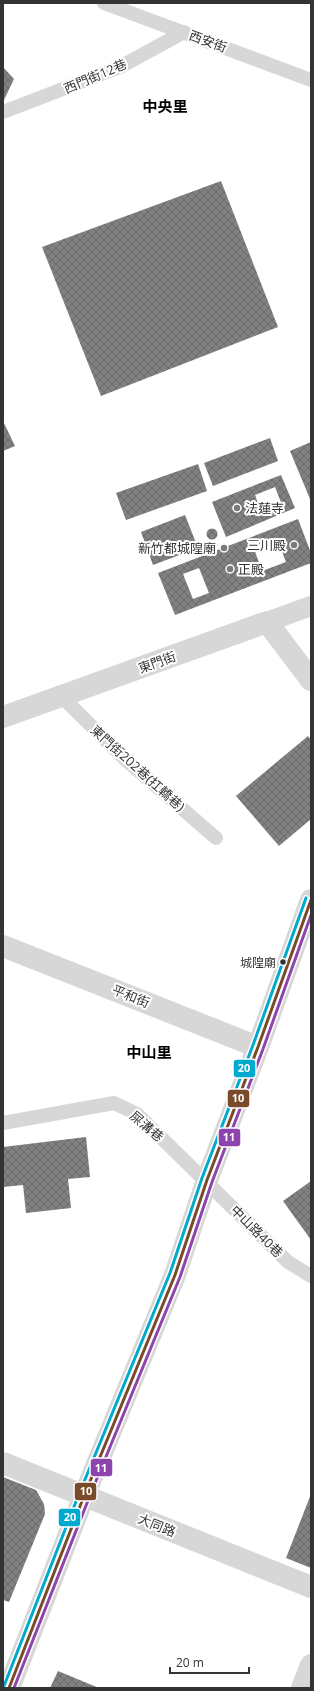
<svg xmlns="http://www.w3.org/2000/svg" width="314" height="1691" font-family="'Open Sans','Noto Sans TC',sans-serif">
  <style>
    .building { fill: url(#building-cross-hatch); fill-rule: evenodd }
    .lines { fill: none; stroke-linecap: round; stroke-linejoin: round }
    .service { stroke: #d7d7d7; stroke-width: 14 }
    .pedestrian { stroke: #d7d7d7; stroke-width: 20 }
    .minor { stroke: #d7d7d7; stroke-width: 22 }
    .tertiary { stroke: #d7d7d7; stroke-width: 22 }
    .bus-1-casing { stroke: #fff; stroke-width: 6 }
    .bus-2-casing { stroke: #fff; stroke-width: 6 }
    .bus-3-casing { stroke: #fff; stroke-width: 6 }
    .bus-1 { stroke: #7a4b2a; stroke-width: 3 }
    .bus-2 { stroke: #8e44ad; stroke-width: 3 }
    .bus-3 { stroke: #00a9ce; stroke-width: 3 }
    .poi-dot { fill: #7a7a7a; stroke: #fff; stroke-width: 1.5 }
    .bus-dot { fill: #333; stroke: #fff; stroke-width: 1.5 }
    .labels { text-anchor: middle; stroke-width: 4; stroke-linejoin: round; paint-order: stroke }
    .bus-label { font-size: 12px; fill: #333; stroke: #fff; text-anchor: end }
    .street-label { font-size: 13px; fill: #333; stroke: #fff }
    .poi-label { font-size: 13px; fill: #333; stroke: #fff; text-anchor: start }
    .quarter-label { font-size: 15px; font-weight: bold; fill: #000; stroke: #fff }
    .line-badge { stroke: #fff; stroke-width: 1.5 }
    .badge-label { font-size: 11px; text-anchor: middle; font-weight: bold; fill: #fff }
  </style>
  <defs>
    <pattern id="building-cross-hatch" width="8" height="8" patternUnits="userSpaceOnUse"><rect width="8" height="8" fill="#818181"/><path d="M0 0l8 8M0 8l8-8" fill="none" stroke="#6a6a6a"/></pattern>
  </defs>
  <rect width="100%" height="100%" fill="#fff"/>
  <!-- building -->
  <g class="building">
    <path d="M 3,67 L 14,79 L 3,102 Z"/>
    <path d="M 221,181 L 278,327 L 101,396 L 42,247 Z"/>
    <path d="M 3,421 L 15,446 L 3,451 Z"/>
    <path d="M 270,438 L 278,461 L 213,486 L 204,463 Z"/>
    <path d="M 311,442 L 311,498 L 310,499 L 290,451 Z"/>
    <path d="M 198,464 L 207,491 L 126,520 L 116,493 Z"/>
    <path d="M 281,475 L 295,508 L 226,537 L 212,502 ZM 275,487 L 282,505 L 262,514 L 255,495 Z"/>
    <path d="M 185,515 L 198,548 L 153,565 L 141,532 Z"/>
    <path d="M 298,519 L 311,553 L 311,563 L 175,615 L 158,573 ZM 277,538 L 286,562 L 262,571 L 253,546 ZM 199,568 L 209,593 L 193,599 L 183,574 Z"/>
    <circle cx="212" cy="534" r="5.5"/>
    <path d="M 308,736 L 311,740 L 311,819 L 279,846 L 236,796 Z"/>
    <path d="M 86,1137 L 90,1177 L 68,1179 L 71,1208 L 26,1213 L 23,1185 L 3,1187 L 3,1147 Z"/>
    <path d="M 311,1181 L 311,1240 L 283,1201 Z"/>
    <path d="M 3,1477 L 36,1490 L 44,1504 L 45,1514 L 9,1602 L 3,1600 Z"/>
    <path d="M 311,1494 L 311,1568 L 286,1558 Z"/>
    <path d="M 58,1671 L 99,1688 L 50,1688 Z"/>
  </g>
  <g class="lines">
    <!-- service -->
    <g class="service">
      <path d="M 104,3 L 311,80"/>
      <path d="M 3,112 L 120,67 L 184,32"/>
      <path d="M 61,696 L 127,761 L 216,838"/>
      <path d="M 3,1123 L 114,1103 L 137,1114 L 288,1262 L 311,1276"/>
    </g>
    <!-- pedestrian -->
    <path class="pedestrian" d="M 267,622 L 311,606"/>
    <!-- minor -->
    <g class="minor">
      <path d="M 3,717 L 267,622 L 311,680"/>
      <path d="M 3,946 L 258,1047"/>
      <path d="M 3,1463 L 311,1587"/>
      <path d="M 302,1688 L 311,1665"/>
    </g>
    <!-- tertiary -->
    <path class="tertiary" d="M 9,1688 L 84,1496 L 175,1275 L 207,1180 L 258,1047 L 311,900"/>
    <defs>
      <path id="bus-1" d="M 9,1688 L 84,1496 L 175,1275 L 207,1180 L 258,1047 L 311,900"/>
      <path id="bus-2" d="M 14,1688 L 89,1498 L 180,1277 L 212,1182 L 263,1049 L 311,915"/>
      <path id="bus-3" d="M 4,1686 L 79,1494 L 170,1273 L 202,1178 L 253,1045 L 306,898"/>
    </defs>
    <!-- bus-1 casing -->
    <use href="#bus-1" class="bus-1-casing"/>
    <!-- bus-2 casing -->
    <use href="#bus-2" class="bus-2-casing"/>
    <!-- bus-3 casing -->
    <use href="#bus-3" class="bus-3-casing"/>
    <!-- bus-1 -->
    <use href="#bus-1" class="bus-1"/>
    <!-- bus-2 -->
    <use href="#bus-2" class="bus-2"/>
    <!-- bus-3 -->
    <use href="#bus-3" class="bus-3"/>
  </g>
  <!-- markers -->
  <g class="poi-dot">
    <circle cx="237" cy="508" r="4"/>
    <circle cx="294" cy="545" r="4"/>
    <circle cx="224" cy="548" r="4"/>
    <circle cx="230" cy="569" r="4"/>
  </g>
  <circle class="bus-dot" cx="283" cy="962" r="3.5"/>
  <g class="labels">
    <!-- bus labels -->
    <g class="bus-label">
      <text x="276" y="967">城隍廟</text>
    </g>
    <!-- street labels -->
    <g class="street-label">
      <text transform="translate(208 41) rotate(20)" y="5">西安街</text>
      <text transform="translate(95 76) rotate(-23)" y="5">西門街12巷</text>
      <text transform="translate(157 662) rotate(-20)" y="5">東門街</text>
      <text transform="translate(138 768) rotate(42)" y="5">東門街202巷(扛轎巷)</text>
      <text transform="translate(131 996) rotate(22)" y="5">平和街</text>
      <text transform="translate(147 1126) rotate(40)" y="5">屎溝巷</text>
      <text transform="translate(257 1231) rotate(45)" y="5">中山路40巷</text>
      <text transform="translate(157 1525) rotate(22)" y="5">大同路</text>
    </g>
    <!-- poi labels -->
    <g class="poi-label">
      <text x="245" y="513">法蓮寺</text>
      <text x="286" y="550" text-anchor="end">三川殿</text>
      <text x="216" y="553" text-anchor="end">新竹都城隍廟</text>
      <text x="238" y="574">正殿</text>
    </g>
    <!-- quarter labels -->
    <g class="quarter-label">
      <text x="165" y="112">中央里</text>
      <text x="149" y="1058">中山里</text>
    </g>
  </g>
  <g class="line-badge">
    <rect x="233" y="1059" width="23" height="19" rx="4" fill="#00a9ce"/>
    <rect x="227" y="1089" width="23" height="19" rx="4" fill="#7a4b2a"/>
    <rect x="218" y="1128" width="23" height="19" rx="4" fill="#8e44ad"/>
    <rect x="90" y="1458" width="23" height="19" rx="4" fill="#8e44ad"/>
    <rect x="74" y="1482" width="23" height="19" rx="4" fill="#7a4b2a"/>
    <rect x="58" y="1508" width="23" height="19" rx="4" fill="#00a9ce"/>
  </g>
  <g class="badge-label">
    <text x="244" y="1072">20</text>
    <text x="238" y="1102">10</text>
    <text x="229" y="1141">11</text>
    <text x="101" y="1472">11</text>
    <text x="86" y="1495">10</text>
    <text x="70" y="1521">20</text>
  </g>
  <!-- border -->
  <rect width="314" height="1691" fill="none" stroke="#333333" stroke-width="8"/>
  <!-- scale -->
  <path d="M170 1667v6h79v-6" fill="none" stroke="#333333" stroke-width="2"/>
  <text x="176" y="1667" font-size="12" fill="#333333" stroke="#ffffff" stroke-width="3" paint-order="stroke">20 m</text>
</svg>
